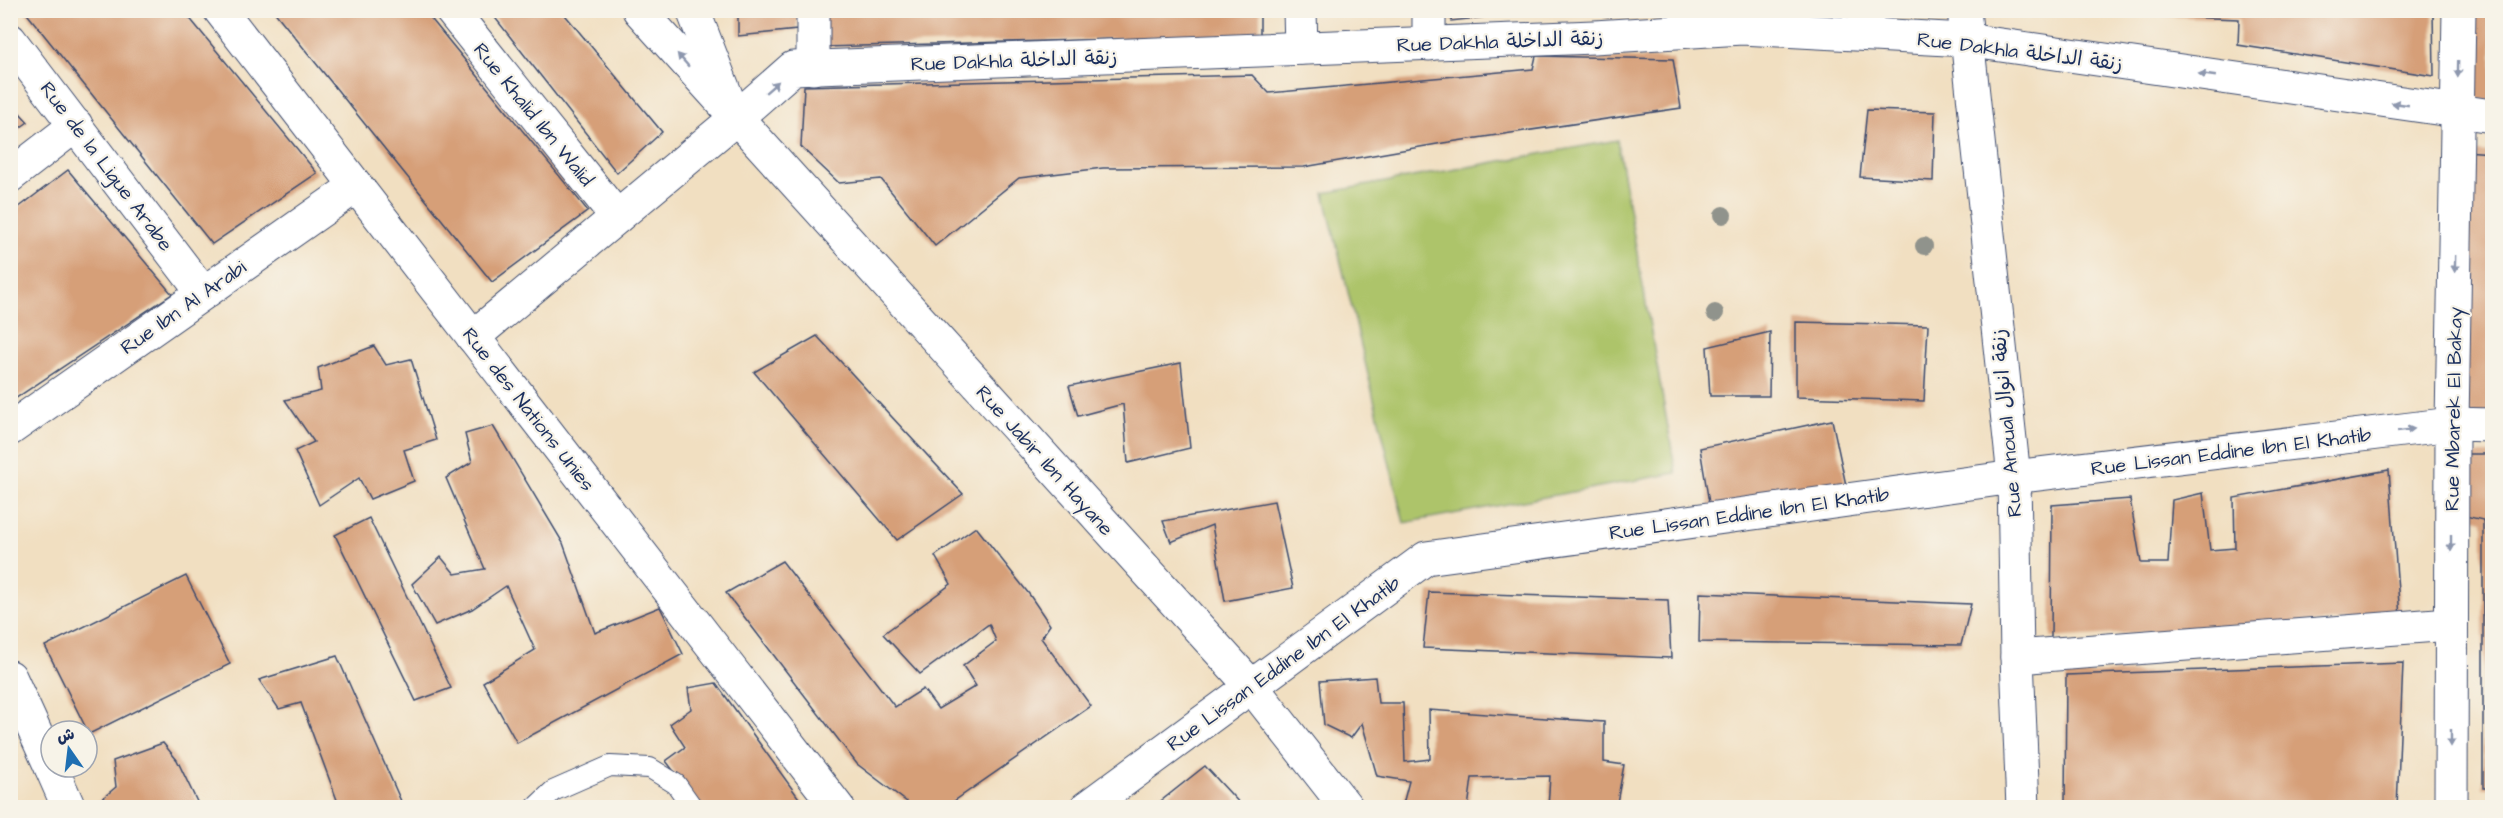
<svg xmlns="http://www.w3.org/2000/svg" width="2503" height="818" font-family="'Architects Daughter','Playpen Sans Arabic',sans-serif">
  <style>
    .green { fill: #adc46a; stroke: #647a64; stroke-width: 1.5 }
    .building { fill: #d69f78 }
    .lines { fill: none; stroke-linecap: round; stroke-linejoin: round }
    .service-casing { stroke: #3b496d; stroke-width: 22 }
    .minor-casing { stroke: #3b496d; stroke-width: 35 }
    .tertiary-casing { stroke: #3b496d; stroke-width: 35 }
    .service { stroke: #fff; stroke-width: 20 }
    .minor { stroke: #fff; stroke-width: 33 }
    .tertiary { stroke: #fff; stroke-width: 33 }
    .tree { fill: #90938c }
    .oneway { fill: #8d97ae }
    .labels { text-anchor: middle; stroke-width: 4.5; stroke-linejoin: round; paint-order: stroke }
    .street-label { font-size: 20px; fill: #1b2f5e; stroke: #f7f3e8 }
  </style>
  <rect width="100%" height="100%" fill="#f7f3e8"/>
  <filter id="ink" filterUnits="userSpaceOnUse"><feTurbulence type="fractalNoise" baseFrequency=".0167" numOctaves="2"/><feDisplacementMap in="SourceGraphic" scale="12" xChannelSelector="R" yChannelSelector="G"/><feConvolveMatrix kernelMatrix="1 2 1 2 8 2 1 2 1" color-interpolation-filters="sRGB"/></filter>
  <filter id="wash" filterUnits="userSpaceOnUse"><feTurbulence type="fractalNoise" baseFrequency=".008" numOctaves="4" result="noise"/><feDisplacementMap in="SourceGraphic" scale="24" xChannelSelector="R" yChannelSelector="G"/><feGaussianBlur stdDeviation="1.35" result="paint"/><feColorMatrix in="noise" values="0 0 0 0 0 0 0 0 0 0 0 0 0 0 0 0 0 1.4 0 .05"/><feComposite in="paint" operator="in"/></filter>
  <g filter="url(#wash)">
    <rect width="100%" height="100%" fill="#f1dfc1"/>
    <!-- green -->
    <path class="green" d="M 1617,140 L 1676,473 L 1404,523 L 1324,193 Z"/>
    <g id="blocks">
      <!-- building -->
      <g class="building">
        <path d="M 24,10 L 183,10 L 317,173 L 212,244 Z"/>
        <path d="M 273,10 L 424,10 L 588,211 L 492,282 Z"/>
        <path d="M 489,10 L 561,10 L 662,132 L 617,173 Z"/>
        <path d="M 738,10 L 797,10 L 797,30 L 738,36 Z"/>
        <path d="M 822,10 L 1260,10 L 1260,35 L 823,47 Z"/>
        <path d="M 1451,10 L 1530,10 L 1530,12 L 1451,21 Z"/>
        <path d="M 2129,10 L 2433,10 L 2434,76 L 2238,45 L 2239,19 L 2129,15 Z"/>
        <path d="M 2470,10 L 2492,10 L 2492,101 L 2468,98 Z"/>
        <path d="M 1536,56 L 1673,59 L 1681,108 L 1443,143 L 1304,167 L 1103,168 L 1019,178 L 935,246 L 881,179 L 839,183 L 801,147 L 804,86 L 1252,75 L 1269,93 L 1533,69 Z"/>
        <path d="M 10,102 L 28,122 L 10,135 Z"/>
        <path d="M 1867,110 L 1935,112 L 1933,181 L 1860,177 Z"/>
        <path d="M 2465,151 L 2492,153 L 2492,419 L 2462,421 Z"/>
        <path d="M 68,170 L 172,294 L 10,402 L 10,214 Z"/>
        <path d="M 1796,322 L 1928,325 L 1924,401 L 1796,397 Z"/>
        <path d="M 1770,332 L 1769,396 L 1710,396 L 1707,347 Z"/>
        <path d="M 817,336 L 963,494 L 897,540 L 754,372 Z"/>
        <path d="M 374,346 L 386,365 L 411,359 L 436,440 L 404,450 L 414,481 L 370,499 L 359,478 L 319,505 L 295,451 L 314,442 L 285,400 L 321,391 L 318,368 Z"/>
        <path d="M 1181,363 L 1190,448 L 1128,463 L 1123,404 L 1078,416 L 1069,386 Z"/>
        <path d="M 1832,420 L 1847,490 L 1711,515 L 1700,448 Z"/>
        <path d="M 493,426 L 563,543 L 595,633 L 660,607 L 683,654 L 517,743 L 483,682 L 535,650 L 506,586 L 472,609 L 435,625 L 412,584 L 441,557 L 455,574 L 485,569 L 446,478 L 472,462 L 465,434 Z"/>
        <path d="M 2462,454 L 2492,454 L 2492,788 L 2483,788 L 2483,520 L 2461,515 Z"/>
        <path d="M 2389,470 L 2400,617 L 2051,638 L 2052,505 L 2130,499 L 2141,563 L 2168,563 L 2172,500 L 2203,493 L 2210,550 L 2235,548 L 2234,498 Z"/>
        <path d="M 1274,501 L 1293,588 L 1225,601 L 1212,525 L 1171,542 L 1163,521 Z"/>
        <path d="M 369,518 L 451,688 L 416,701 L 335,535 Z"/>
        <path d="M 976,527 L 1029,594 L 1050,625 L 1041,638 L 1091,706 L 944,808 L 915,808 L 857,764 L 726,593 L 782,561 L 895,707 L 923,689 L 938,709 L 976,686 L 963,666 L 996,641 L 989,624 L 920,674 L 883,634 L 951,584 L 935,556 Z"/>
        <path d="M 186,576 L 230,664 L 89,734 L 45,646 Z"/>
        <path d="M 1429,592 L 1668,600 L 1671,658 L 1423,648 Z"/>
        <path d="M 1700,593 L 1971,604 L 1961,645 L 1699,642 Z"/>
        <path d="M 337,656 L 404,808 L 340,808 L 301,703 L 279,709 L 259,680 Z"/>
        <path d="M 2403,663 L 2397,808 L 2065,808 L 2066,675 Z"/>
        <path d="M 1375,677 L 1378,703 L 1403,703 L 1405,762 L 1430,759 L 1429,710 L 1604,722 L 1604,762 L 1624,765 L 1616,808 L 1548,808 L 1550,776 L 1472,778 L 1468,808 L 1402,808 L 1409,781 L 1377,776 L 1362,723 L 1351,738 L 1324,725 L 1320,681 Z"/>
        <path d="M 716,683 L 806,808 L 702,808 L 666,761 L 685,747 L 670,724 L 691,709 L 688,688 Z"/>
        <path d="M 163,743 L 177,760 L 200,808 L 94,808 L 93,806 L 116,787 L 113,761 Z"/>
        <path d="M 1205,766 L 1244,808 L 1152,808 Z"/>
      </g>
    </g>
  </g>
  <g filter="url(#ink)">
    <use href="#blocks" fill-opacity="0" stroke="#3b496d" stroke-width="1.5"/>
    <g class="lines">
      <defs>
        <path id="service" d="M 535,808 L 553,791 L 610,766 L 650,768 L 676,784 L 693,808"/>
        <g id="minor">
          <path d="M 220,10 L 838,808"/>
          <path d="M 451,10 L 617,217"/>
          <path d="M 639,10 L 1252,687 L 1347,808"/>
          <path d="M 693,10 L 727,98"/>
          <path d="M 1300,10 L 1301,48"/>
          <path d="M 1429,10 L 1429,44"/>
          <path d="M 10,40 L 203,293"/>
          <path d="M 813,68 L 813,10"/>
          <path d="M 10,176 L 76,125"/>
          <path d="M 473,337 L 735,119 L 793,68 L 1594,37 L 1742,28 L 1966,40 L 2492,116"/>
          <path d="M 10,429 L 356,186"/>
          <path d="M 2017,657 L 2450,624"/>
          <path d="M 10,677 L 51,767"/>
          <path d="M 51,767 L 69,808"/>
          <path d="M 1086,808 L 1426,558 L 2014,477 L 2452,424 L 2492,425"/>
          <path d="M 2451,808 L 2452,424 L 2459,10"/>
        </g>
        <path id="tertiary" d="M 1964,10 L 2014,477 L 2017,657 L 2023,808"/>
      </defs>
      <!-- service casing -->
      <use href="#service" class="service-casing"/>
      <!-- minor casing -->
      <use href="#minor" class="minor-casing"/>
      <!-- tertiary casing -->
      <use href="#tertiary" class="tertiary-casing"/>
      <!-- service -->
      <use href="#service" class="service"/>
      <!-- minor -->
      <use href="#minor" class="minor"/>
      <!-- tertiary -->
      <use href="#tertiary" class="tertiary"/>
    </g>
    <!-- trees -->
    <g class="tree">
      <circle cx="1723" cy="215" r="9"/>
      <circle cx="1924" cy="246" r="9"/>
      <circle cx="1715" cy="313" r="9"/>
    </g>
    <!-- one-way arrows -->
    <defs><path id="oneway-solid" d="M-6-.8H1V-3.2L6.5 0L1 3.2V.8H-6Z" transform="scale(1.5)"/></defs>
    <g class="oneway">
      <use href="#oneway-solid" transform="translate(683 60) rotate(-131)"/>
      <use href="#oneway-solid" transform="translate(2458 69) rotate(91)"/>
      <use href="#oneway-solid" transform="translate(2207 75) rotate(-172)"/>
      <use href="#oneway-solid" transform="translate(772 87) rotate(-41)"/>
      <use href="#oneway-solid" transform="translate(2400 104) rotate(-172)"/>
      <use href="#oneway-solid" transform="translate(2455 264) rotate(91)"/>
      <use href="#oneway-solid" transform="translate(2406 430) rotate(-7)"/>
      <use href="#oneway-solid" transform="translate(2451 543) rotate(90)"/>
      <use href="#oneway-solid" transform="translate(2451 738) rotate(90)"/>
    </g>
  </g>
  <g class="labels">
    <!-- street labels -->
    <g class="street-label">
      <text transform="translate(1500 41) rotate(-2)" y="7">Rue Dakhla زنقة الداخلة</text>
      <text transform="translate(2020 51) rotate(7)" y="7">Rue Dakhla زنقة الداخلة</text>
      <text transform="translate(1014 60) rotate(-2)" y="7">Rue Dakhla زنقة الداخلة</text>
      <text transform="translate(534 114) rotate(51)" y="7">Rue Khalid Ibn Walid</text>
      <text transform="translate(107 166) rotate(53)" y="7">Rue de la Ligue Arabe</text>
      <text transform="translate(183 307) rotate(-35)" y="7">Rue Ibn Al Arabi</text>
      <text transform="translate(529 409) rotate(52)" y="7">Rue des Nations Unies</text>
      <text transform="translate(2453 409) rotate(-89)" y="7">Rue Mbarek El Bakay</text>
      <text transform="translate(2006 423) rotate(-95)" y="7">Rue Anoual زنقة انوال</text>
      <text transform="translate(2231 451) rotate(-7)" y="7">Rue Lissan Eddine Ibn El Khatib</text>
      <text transform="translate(1045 460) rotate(48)" y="7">Rue Jabir Ibn Hayane</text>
      <text transform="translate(1749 513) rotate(-8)" y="7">Rue Lissan Eddine Ibn El Khatib</text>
      <text transform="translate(1283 663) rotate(-36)" y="7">Rue Lissan Eddine Ibn El Khatib</text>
    </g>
  </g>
  <!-- margin -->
  <rect width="2503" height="818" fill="none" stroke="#f7f3e8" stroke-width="36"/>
  <!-- north arrow -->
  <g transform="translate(69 749) rotate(346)"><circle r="28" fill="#f7f3e8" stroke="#9fa5b1" stroke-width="1.5"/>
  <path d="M0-4.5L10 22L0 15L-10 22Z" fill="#1f6fb2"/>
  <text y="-9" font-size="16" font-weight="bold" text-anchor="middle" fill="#1b2f5e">ش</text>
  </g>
</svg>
